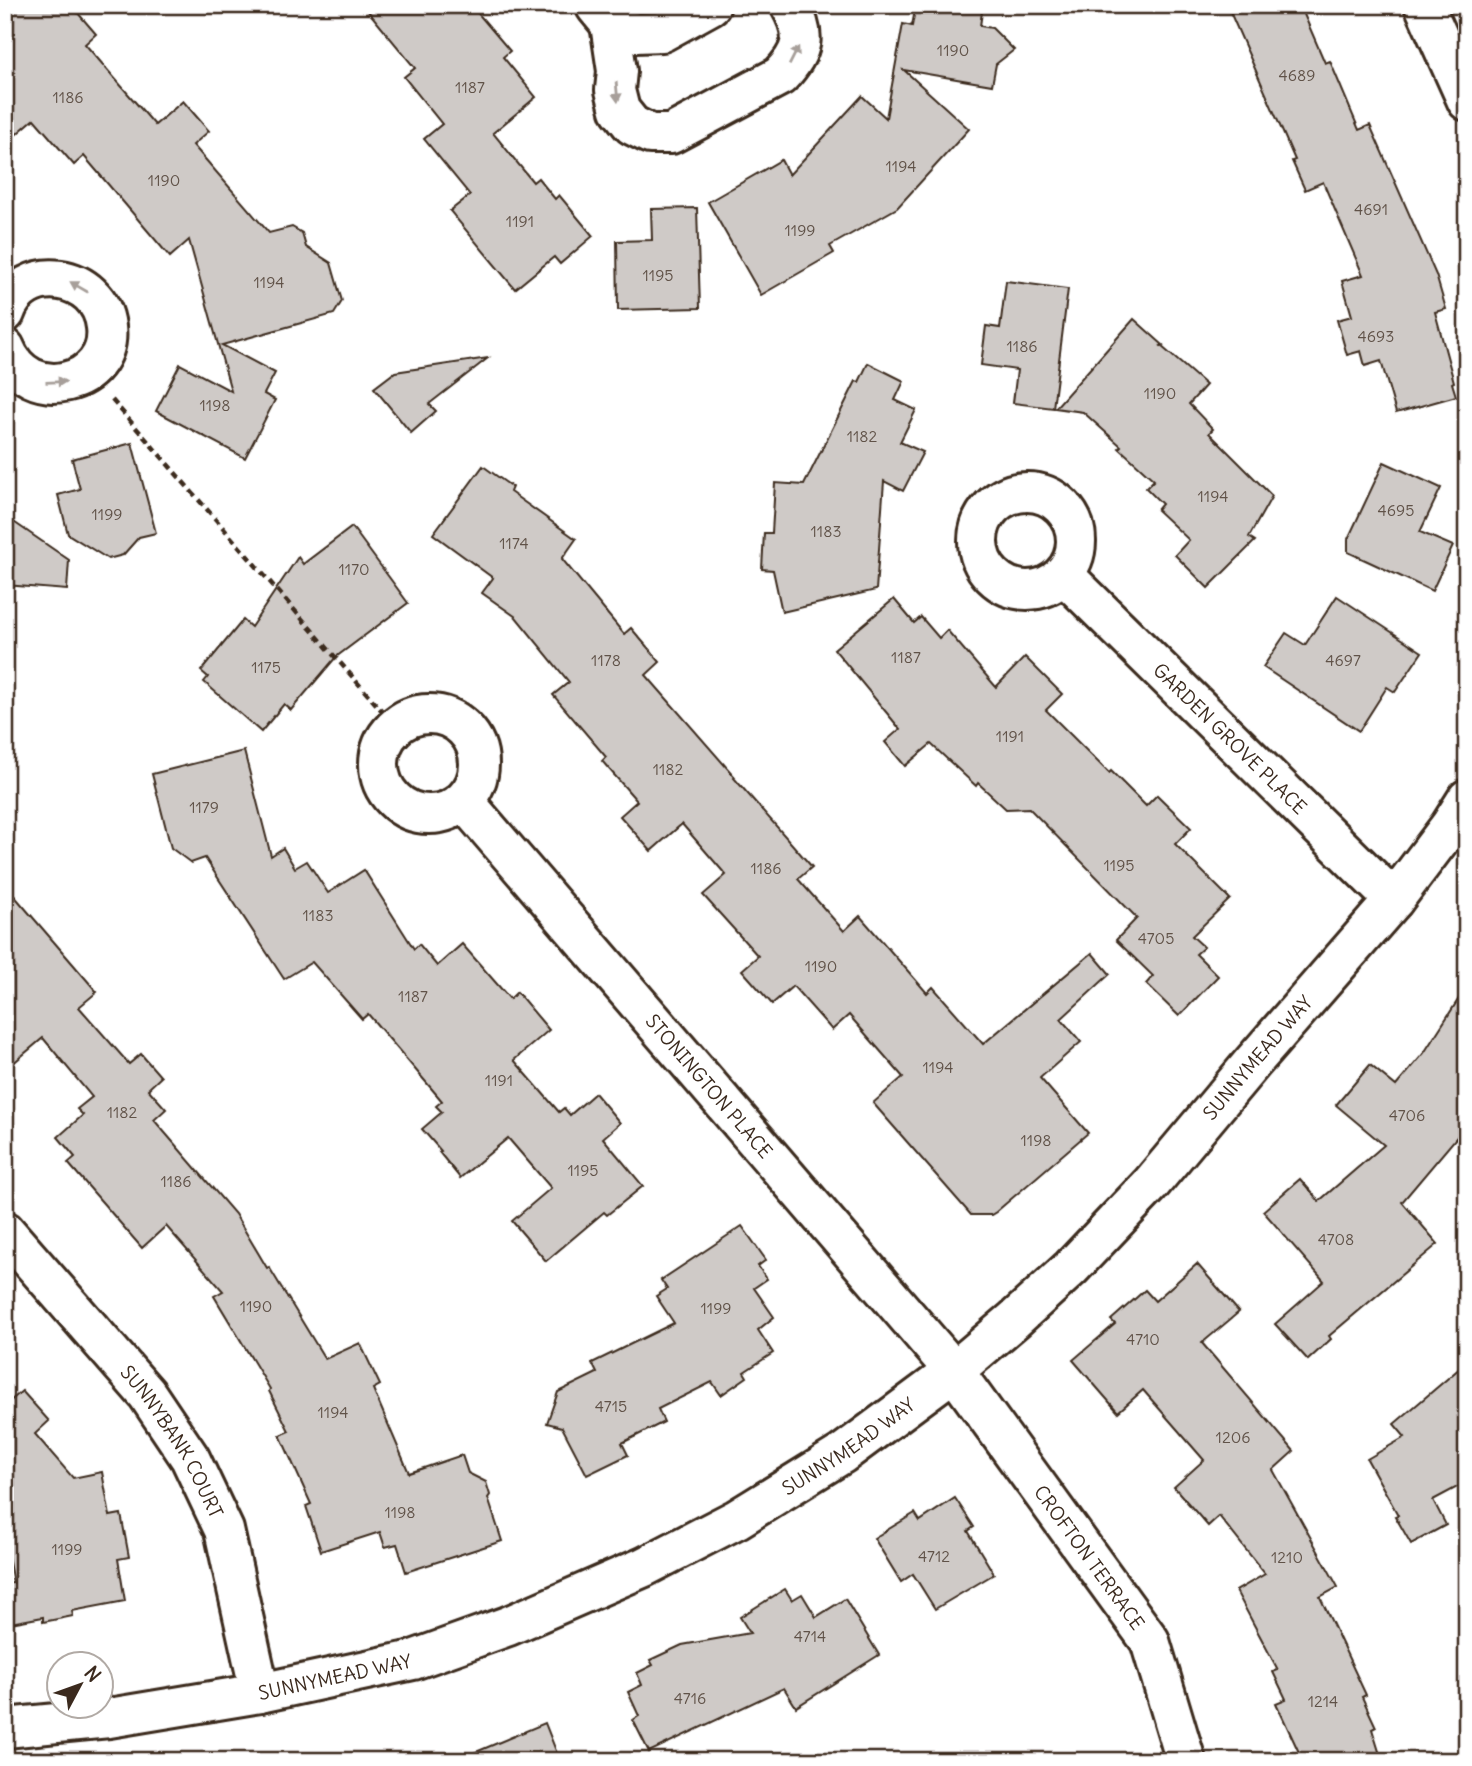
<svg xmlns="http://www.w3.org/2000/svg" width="1472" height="1766" font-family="Delius,sans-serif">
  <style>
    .building { fill: #cfcac7; stroke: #3b2a1e; stroke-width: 2 }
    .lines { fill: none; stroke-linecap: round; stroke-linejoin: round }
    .minor-casing { stroke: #3b2a1e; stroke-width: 44 }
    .path { stroke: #3b2a1e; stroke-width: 4.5; stroke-dasharray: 7 5; stroke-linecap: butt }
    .minor { stroke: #fff; stroke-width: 38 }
    .oneway { fill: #a79f9a }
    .labels { text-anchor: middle; stroke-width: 6; stroke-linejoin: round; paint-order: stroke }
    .number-label { font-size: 16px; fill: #605248 }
    .street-label { font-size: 19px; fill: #3b2a1e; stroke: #fff }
  </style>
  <rect width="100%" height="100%" fill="#fff"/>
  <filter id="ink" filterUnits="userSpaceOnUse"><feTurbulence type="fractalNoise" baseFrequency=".0143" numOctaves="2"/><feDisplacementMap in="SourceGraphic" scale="14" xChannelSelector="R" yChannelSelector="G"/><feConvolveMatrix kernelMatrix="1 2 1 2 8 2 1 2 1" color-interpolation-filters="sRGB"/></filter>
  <g filter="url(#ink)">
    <!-- building -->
    <g class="building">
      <path d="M 5,5 L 71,5 L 96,34 L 85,44 L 155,125 L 183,101 L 209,131 L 193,145 L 269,233 L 292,227 L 302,233 L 306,247 L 331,263 L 342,301 L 334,314 L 222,345 L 275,373 L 264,394 L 275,400 L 245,458 L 156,411 L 180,364 L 231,391 L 189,240 L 170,257 L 84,156 L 74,165 L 34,119 L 5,144 Z"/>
      <path d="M 363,5 L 471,5 L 510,51 L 503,57 L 536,97 L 493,133 L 533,182 L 538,178 L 555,199 L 559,195 L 593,236 L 560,264 L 554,257 L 515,289 L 450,211 L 470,195 L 424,139 L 442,124 L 404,77 L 415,68 Z"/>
      <path d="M 916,5 L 983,5 L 980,26 L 992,28 L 1014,50 L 996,64 L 992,85 L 904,70 L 969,129 L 897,208 L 830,246 L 834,253 L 761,295 L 708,202 L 781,160 L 789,175 L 862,96 L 886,118 L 903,24 L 912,26 Z"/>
      <path d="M 1227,5 L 1300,5 L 1325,63 L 1330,61 L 1359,130 L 1370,125 L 1436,275 L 1446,309 L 1435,312 L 1454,382 L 1452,383 L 1456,396 L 1396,413 L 1381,361 L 1365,366 L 1361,351 L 1347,355 L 1337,320 L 1352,316 L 1342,281 L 1363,275 L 1323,182 L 1305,190 L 1292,161 L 1295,160 Z"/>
      <path d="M 697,208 L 700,308 L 618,310 L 617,241 L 652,240 L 651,209 Z"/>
      <path d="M 1006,281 L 1068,289 L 1053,408 L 1013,403 L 1017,370 L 981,365 L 986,326 L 1000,328 Z"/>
      <path d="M 1134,319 L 1163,345 L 1161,346 L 1206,385 L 1189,404 L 1213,429 L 1209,433 L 1272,496 L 1249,537 L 1255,541 L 1208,588 L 1175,555 L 1189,540 L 1157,510 L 1162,504 L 1146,488 L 1154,480 L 1119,448 L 1121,446 L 1083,412 L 1055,408 Z"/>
      <path d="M 488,358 L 429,404 L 436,411 L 411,433 L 374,388 L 395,372 Z"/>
      <path d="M 868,363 L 904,381 L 895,400 L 916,410 L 900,442 L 923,452 L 903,491 L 884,481 L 876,590 L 782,612 L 773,570 L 762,569 L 764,533 L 772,533 L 775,483 L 804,485 L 856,381 L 859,382 Z"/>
      <path d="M 132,443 L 156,533 L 139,537 L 123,555 L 108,559 L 68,534 L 58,495 L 80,489 L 72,459 Z"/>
      <path d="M 1384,462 L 1441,488 L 1420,532 L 1453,546 L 1432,591 L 1348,552 L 1348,539 Z"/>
      <path d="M 483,466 L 512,487 L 510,492 L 576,539 L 562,559 L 624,634 L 631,628 L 660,662 L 646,675 L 735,777 L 734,778 L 812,867 L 798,879 L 844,931 L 860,916 L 927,993 L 933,987 L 983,1044 L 1092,953 L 1110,974 L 1061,1019 L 1081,1042 L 1040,1078 L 1088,1133 L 996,1212 L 991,1215 L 971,1215 L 873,1103 L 903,1077 L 849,1015 L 832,1030 L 793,986 L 772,1004 L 742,970 L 758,956 L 703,895 L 726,875 L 682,824 L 651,851 L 620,816 L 637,801 L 602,761 L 606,757 L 553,695 L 569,682 L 516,617 L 482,593 L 493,578 L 433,534 Z"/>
      <path d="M 5,516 L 69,560 L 67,590 L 5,585 Z"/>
      <path d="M 352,527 L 408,603 L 336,657 L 291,710 L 284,704 L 261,732 L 204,682 L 208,677 L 201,671 L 243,620 L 251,627 L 298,557 L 303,564 Z"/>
      <path d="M 1337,596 L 1422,652 L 1395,692 L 1387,687 L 1359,731 L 1263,667 L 1286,633 L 1305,645 Z"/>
      <path d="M 894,599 L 914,623 L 921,617 L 939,638 L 947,630 L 996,687 L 1025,657 L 1062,694 L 1046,710 L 1109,773 L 1111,771 L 1146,806 L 1157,795 L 1191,828 L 1175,844 L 1230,899 L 1192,936 L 1204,947 L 1196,954 L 1218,976 L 1179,1016 L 1146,984 L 1153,976 L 1116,940 L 1137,918 L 1029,808 L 1006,809 L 978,783 L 976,786 L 931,744 L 905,766 L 885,742 L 900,729 L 834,649 Z"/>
      <path d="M 244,751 L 271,856 L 283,848 L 295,868 L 307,861 L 328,893 L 364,870 L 414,949 L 419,944 L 437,966 L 462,944 L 510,999 L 517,992 L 549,1030 L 514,1060 L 559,1112 L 564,1108 L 570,1115 L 595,1093 L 620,1123 L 603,1138 L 643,1186 L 607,1215 L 604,1212 L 546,1261 L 512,1221 L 551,1188 L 508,1138 L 460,1178 L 439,1152 L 441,1151 L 422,1129 L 442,1112 L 436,1106 L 442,1101 L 368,1014 L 362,1019 L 312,962 L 284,979 L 205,858 L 191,863 L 171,848 L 152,774 Z"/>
      <path d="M 5,885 L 97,992 L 79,1007 L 129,1064 L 141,1054 L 161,1077 L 148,1089 L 166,1109 L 154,1120 L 235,1214 L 267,1268 L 269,1267 L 325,1359 L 360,1343 L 380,1385 L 373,1389 L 409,1473 L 462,1455 L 468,1473 L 486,1482 L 490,1495 L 488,1498 L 502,1541 L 406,1572 L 397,1544 L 385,1547 L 380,1532 L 321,1551 L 306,1506 L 311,1504 L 280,1435 L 289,1431 L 269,1391 L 270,1389 L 214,1296 L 223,1291 L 166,1226 L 142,1248 L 68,1163 L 75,1157 L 58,1137 L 83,1115 L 77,1109 L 92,1097 L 43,1038 L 5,1070 Z"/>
      <path d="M 1467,986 L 1467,1125 L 1402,1202 L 1438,1244 L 1329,1336 L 1331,1339 L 1308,1360 L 1275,1324 L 1324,1281 L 1263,1211 L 1300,1179 L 1319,1201 L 1384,1145 L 1336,1105 L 1370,1065 L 1396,1086 L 1424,1053 Z"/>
      <path d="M 742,1226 L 766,1260 L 758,1266 L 767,1279 L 754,1288 L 774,1317 L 758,1330 L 773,1353 L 744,1372 L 747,1377 L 721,1395 L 712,1382 L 658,1409 L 664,1422 L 622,1443 L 628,1455 L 587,1475 L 562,1427 L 547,1423 L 558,1392 L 597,1373 L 592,1363 L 674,1323 L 656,1296 L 667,1289 L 661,1280 Z"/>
      <path d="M 1197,1264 L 1239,1312 L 1202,1343 L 1294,1451 L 1273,1470 L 1338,1587 L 1320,1597 L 1366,1695 L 1362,1697 L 1376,1727 L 1372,1729 L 1382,1761 L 1303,1761 L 1276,1703 L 1286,1699 L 1273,1672 L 1278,1670 L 1236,1591 L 1265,1574 L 1219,1516 L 1208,1526 L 1174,1487 L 1204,1460 L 1143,1390 L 1118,1412 L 1073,1360 L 1115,1324 L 1111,1320 L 1145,1290 L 1155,1301 Z"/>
      <path d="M 1467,1362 L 1467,1482 L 1433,1500 L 1446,1525 L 1411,1544 L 1395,1516 L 1398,1515 L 1367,1459 L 1405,1437 L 1394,1424 Z"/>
      <path d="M 22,1391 L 49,1421 L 35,1434 L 73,1478 L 102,1472 L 110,1516 L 121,1514 L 129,1557 L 118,1559 L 125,1601 L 72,1611 L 73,1616 L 43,1622 L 43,1617 L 5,1624 L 5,1584 L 13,1583 L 5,1541 L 5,1400 L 8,1403 Z"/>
      <path d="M 955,1498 L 974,1527 L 968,1531 L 994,1574 L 935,1609 L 913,1574 L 901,1582 L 874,1538 L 915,1513 L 920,1521 Z"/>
      <path d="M 785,1589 L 792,1600 L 802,1594 L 816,1617 L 845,1599 L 879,1655 L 796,1707 L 784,1688 L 649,1752 L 633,1720 L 639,1716 L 628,1692 L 642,1685 L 637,1673 L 653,1665 L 650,1660 L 682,1645 L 750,1633 L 740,1617 Z"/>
      <path d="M 545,1723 L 560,1761 L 457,1761 L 457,1760 Z"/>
    </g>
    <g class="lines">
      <defs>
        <g id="minor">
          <path d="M 1424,5 L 1467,101"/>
          <path d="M 596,7 L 610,24 L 635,33 L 662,32 L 711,5"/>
          <path d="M 610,24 L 617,71 L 615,90 L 620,110 L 632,125 L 650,134 L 671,134 L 780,76 C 804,51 807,35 790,5"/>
          <path d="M 5,313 C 22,261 100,272 106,327 C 113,385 28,407 5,348"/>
          <circle cx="1027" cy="541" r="49"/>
          <path id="s1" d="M 1064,575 L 1394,900"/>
          <circle cx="429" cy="764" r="50"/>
          <path id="s2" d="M 464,801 L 954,1371 L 1150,1641 L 1186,1761"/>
          <path id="s3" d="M 5,1231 L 147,1394 L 190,1458 L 224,1530 L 260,1693"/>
          <path id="s4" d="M 5,1728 L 109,1718 L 260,1693 L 413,1660 L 508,1626 L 644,1567 L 737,1519 L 842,1454 L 954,1371 L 1014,1320 L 1071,1268 L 1150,1185 L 1252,1063 L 1394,900 L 1450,826 L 1467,799"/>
        </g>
      </defs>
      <!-- minor casing -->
      <use href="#minor" class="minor-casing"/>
      <!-- path -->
      <path class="path" d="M 112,400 L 396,727"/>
      <!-- minor -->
      <use href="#minor" class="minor"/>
    </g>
    <!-- one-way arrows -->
    <defs><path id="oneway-solid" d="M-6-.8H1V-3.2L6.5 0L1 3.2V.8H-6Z" transform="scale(1.75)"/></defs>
    <g class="oneway">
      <use href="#oneway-solid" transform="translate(794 56) rotate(-63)"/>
      <use href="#oneway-solid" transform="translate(617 92) rotate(85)"/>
      <use href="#oneway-solid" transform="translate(79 287) rotate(-150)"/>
      <use href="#oneway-solid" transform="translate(56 382) rotate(-2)"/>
    </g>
  </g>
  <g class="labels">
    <!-- number labels -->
    <g class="number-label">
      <text x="953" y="56">1190</text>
      <text x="1297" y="81">4689</text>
      <text x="470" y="93">1187</text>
      <text x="68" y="103">1186</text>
      <text x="901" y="172">1194</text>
      <text x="164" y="186">1190</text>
      <text x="1371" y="215">4691</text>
      <text x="520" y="227">1191</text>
      <text x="800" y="236">1199</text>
      <text x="658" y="281">1195</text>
      <text x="269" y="288">1194</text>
      <text x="1376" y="342">4693</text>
      <text x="1022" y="352">1186</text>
      <text x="1160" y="399">1190</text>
      <text x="215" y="411">1198</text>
      <text x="862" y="442">1182</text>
      <text x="1213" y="502">1194</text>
      <text x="1396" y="516">4695</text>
      <text x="107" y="520">1199</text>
      <text x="826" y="537">1183</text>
      <text x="514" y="549">1174</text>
      <text x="354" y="575">1170</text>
      <text x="906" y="663">1187</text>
      <text x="606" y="666">1178</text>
      <text x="1343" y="666">4697</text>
      <text x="266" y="673">1175</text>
      <text x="1010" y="742">1191</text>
      <text x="668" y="775">1182</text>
      <text x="204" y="813">1179</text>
      <text x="1119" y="871">1195</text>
      <text x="766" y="874">1186</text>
      <text x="318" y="921">1183</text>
      <text x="1156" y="944">4705</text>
      <text x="821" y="972">1190</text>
      <text x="413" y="1002">1187</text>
      <text x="938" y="1073">1194</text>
      <text x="499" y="1086">1191</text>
      <text x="122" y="1118">1182</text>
      <text x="1407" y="1121">4706</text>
      <text x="1036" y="1146">1198</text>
      <text x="583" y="1176">1195</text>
      <text x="176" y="1187">1186</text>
      <text x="1336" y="1245">4708</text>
      <text x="256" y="1312">1190</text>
      <text x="716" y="1314">1199</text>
      <text x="1143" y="1345">4710</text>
      <text x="611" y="1412">4715</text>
      <text x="333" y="1418">1194</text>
      <text x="1233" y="1443">1206</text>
      <text x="400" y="1518">1198</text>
      <text x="67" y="1555">1199</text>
      <text x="934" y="1562">4712</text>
      <text x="1287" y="1563">1210</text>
      <text x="810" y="1642">4714</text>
      <text x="690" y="1704">4716</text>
      <text x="1323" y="1707">1214</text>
    </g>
    <!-- street labels -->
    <g class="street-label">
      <text dy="7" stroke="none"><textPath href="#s1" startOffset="233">GARDEN GROVE PLACE</textPath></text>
      <text dy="7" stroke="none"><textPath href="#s4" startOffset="1468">SUNNYMEAD WAY</textPath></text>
      <text dy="7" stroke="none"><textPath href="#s2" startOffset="376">STONINGTON PLACE</textPath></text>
      <text dy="7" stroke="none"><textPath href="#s3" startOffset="270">SUNNYBANK COURT</textPath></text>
      <text dy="7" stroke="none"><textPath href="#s4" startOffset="901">SUNNYMEAD WAY</textPath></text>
      <text dy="7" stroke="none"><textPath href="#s2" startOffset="982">CROFTON TERRACE</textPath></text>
      <text dy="7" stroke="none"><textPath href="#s4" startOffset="334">SUNNYMEAD WAY</textPath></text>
    </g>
  </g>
  <!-- margin -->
  <rect width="1472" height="1766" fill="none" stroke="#fff" stroke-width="28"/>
  <rect x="14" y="14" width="1444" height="1738" fill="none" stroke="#3b2a1e" stroke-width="2.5" filter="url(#ink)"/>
  <!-- north arrow -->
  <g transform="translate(80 1685) rotate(49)"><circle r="33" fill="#ffffff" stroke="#b1aaa5" stroke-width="2"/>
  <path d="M0-5L12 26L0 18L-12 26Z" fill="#3b2a1e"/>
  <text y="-10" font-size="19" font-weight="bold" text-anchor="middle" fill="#3b2a1e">N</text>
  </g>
</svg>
